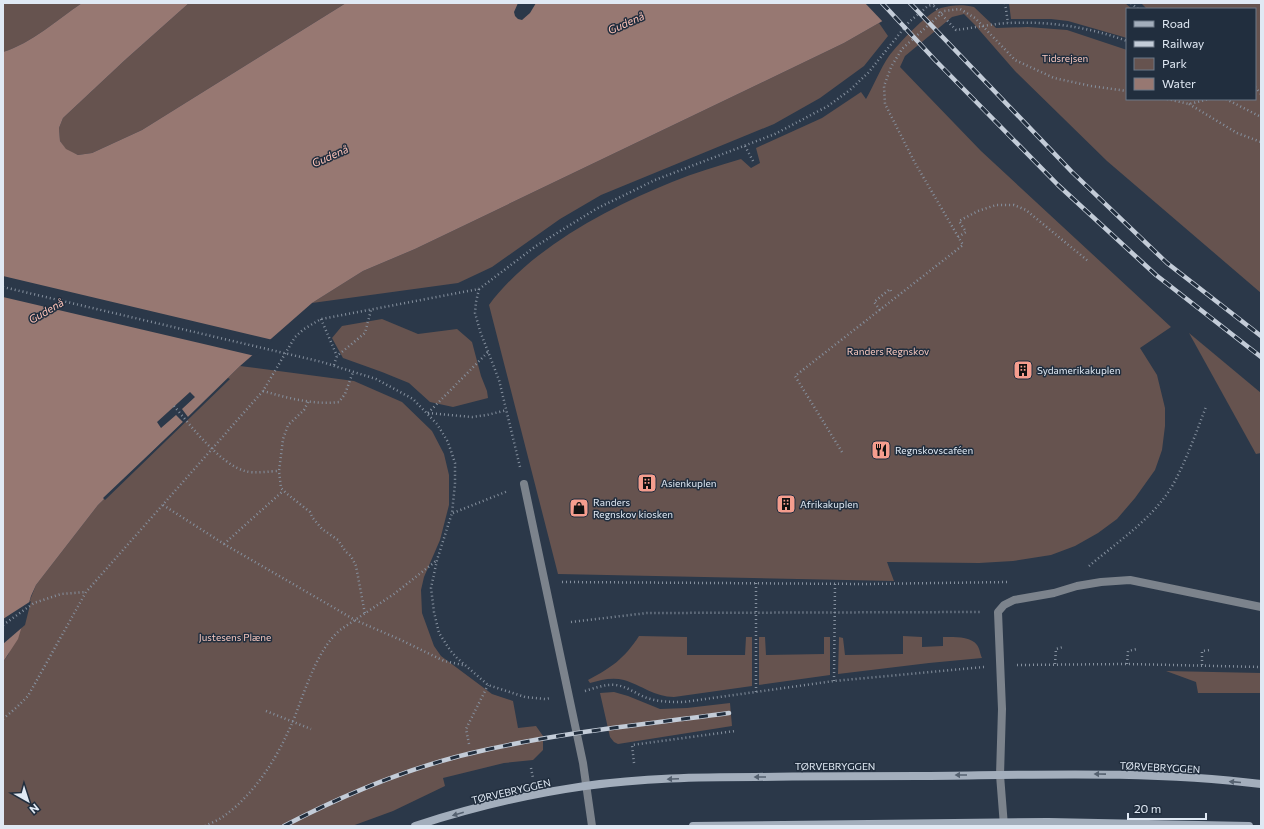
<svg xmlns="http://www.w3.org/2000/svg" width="1264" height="829" font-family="Commissioner,sans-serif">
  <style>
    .green { fill: #66534f }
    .water { fill: #977872 }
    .pier { fill: #2b3849 }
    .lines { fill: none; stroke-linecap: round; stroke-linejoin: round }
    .path { stroke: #86919f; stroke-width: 2.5; stroke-dasharray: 1 3; stroke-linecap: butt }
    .lane { stroke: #7c838c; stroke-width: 8 }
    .street { stroke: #7c838c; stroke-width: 8 }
    .secondary { stroke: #a3aebc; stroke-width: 8 }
    .rail-casing { stroke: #c3ccd8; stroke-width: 4.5 }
    .rail { stroke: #212e3e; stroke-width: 3; stroke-dasharray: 9; stroke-linecap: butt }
    .oneway { fill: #556170 }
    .labels { text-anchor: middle; stroke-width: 3; stroke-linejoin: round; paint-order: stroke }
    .park-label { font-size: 10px; fill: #f8c8bf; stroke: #212e3e }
    .poi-label { font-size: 10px; fill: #e0e9f4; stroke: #212e3e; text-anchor: start }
    .street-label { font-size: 10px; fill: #e0e9f4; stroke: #212e3e }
    .water-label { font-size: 11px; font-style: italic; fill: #fec3b8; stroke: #212e3e }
  </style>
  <rect width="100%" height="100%" fill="#2b3849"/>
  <!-- green -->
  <g class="green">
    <path d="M 3,3 L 82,3 C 57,20 32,43 3,52 Z"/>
    <path d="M 189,3 L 346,3 L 142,130 L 92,153 L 78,155 L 66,150 L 60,141 L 59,128 L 63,118 L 125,60 Z"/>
    <path d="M 1009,3 L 1125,3 L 1132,9 L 1127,9 L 1127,38 L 1068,21 L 1051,19 L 1011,19 Z"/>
    <path d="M 1141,3 L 1261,3 L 1261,293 L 1107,161 L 1015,71 L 974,24 L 964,14 L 952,17 L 905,56 L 900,67 L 981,151 L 1171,327 L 1140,348 L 1157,375 L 1165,408 L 1165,426 L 1162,450 L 1155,470 L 1135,498 L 1117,519 L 1098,533 L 1075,546 L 1051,555 L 1013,561 L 979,563 L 887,562 L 894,581 L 558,574 L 489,305 C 530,249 608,208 672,182 C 694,173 718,166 741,159 L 751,168 L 760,163 L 756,148 L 822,118 L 861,92 L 866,99 C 874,85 880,69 889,56 C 898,44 927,13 941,8 C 951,5 963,4 974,7 L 996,28 L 1028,27 L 1067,30 L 1127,50 L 1127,99 L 1255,99 L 1255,9 L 1147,9 Z"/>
    <path d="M 879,23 L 888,36 L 864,66 L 820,98 L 774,124 L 601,195 L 560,219 L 492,267 L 458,283 L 312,303 L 363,271 L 415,249 L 844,43 Z"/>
    <path d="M 382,319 L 418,334 L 457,329 L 472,342 L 481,376 L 487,391 L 488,398 L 453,407 L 430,402 L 409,383 L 382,372 L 343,358 L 332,338 L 342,326 Z"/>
    <path d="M 1189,333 L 1261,393 L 1261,453 L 1256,454 Z"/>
    <path d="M 240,366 L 354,381 L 402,402 L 432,431 L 444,454 L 449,475 L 449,505 L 440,540 L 424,577 L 421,590 L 422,613 L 434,646 L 441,656 L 492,694 L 513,701 L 518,728 L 536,726 L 543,736 L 543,750 L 533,760 L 504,763 L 443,778 L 445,786 L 393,811 L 352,826 L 3,826 L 3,662 L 8,655 L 36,585 L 98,505 Z"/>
    <path d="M 639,636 L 687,637 L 687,655 L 745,655 L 746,637 L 752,637 L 752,686 L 674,697 C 655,697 641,685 624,680 C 612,677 601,680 590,683 L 588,680 C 611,668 624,659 639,636 Z"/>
    <path d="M 903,636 L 922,637 L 922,647 L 943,646 L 943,637 C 953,637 971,636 977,645 C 980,649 980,654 982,658 L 929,663 L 838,674 L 839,637 L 843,638 L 845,655 L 903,654 Z"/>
    <path d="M 759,637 L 765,637 L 766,655 L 824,654 L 824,637 L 830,637 L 830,675 L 759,685 Z"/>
    <path d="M 1166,671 L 1261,673 L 1261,693 L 1198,693 L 1196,682 Z"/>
    <path d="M 614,692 L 628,696 L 660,709 L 687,708 L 730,703 L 732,726 L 618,744 L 614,742 L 610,737 L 600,693 Z"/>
  </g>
  <!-- water -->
  <path class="water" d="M 82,3 L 189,3 L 125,60 L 63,118 L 59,128 L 60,141 L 66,149 L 78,155 L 92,153 L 142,130 L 346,3 L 518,3 L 514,12 L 515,16 L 518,19 L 522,20 L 530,13 L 536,3 L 914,3 L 844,43 L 415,249 L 363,271 L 312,303 L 240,366 L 98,505 L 36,585 L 31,596 L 18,639 L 3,662 L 3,52 C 32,43 57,20 82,3 Z"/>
  <!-- pier -->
  <g class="pier">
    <path d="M 865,3 L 916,3 L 884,23 Z"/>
    <path d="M 3,276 L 273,340 L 255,356 L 3,297 Z"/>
    <path d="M 228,378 L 230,379 L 105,500 L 103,498 L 183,422 L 176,415 L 161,428 L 157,422 L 190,392 L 195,397 L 182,409 L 188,417 Z"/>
    <path d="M 31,601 L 25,625 L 3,644 L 3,619 Z"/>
  </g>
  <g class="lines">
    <!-- path -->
    <g class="path">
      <path d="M 931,3 L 956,30 C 973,28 991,24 1008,23 C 1049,21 1089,27 1127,41"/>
      <path d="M 1005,3 L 1008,23"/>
      <path d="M 1131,3 L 1138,9"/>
      <path d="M 1255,87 L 1261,94"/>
      <path d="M 1167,99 L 1189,104 L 1209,99"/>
      <path d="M 1226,99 L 1261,117"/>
      <path d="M 1189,104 L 1237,133 L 1261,142"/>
      <path d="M 745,146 L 753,161"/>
      <path d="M 958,237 L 966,232 L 959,221 L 978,211 L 996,205 L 1014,205 L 1026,210 L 1088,261"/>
      <path d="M 3,287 L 322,362 L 376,379 L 413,399 L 437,424 L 448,442 L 455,463 L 455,484 L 452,513 L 437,560 L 431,588 L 434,612 L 439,633 L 450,650 L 457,658 L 488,685 L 525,697 L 545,699 L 551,698"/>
      <path d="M 479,289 L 476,302 L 475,313 L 480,331 L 499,380 L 520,467"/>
      <path d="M 880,310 L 874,302 L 890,289 L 891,291"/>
      <path d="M 321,319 L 337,356"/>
      <path d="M 334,365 L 337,356 L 365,333 L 371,310"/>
      <path d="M 263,391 C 288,398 313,405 339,402 L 345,394 L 353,372"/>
      <path d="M 308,402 L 304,410 L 288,425 L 283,439 L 279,471 L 281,488 L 286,493 L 310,512 L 312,517 L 322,529 L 338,540 L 346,552 L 351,556 L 356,566 L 365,614"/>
      <path d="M 174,406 C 191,426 220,464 245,471 C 254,474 270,471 279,471"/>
      <path d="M 428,413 L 488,352"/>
      <path d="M 428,413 L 472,417 L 487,415 L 507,410"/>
      <path d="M 842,452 L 795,376 L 963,245 L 915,163 L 885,104 L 884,86 L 891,67 L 902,49 L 944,11 L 960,9 L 975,18 L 1015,60 L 1054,78 L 1091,86 L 1127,91"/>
      <path d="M 163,505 L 224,544 L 355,620 L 401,640 L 444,661 L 463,665"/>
      <path d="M 453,513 L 508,491"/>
      <path d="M 224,544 L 283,491"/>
      <path d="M 1089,566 C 1121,539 1160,514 1178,475 C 1189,453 1197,430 1206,407"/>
      <path d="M 562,582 L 866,584 L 1009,582"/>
      <path d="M 756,583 L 756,693"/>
      <path d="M 571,622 L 647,613 L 981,612"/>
      <path d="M 3,625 L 34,603 L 61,594 L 86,592"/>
      <path d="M 1055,664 L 1056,649 L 1063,647"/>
      <path d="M 1127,664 L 1128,651 L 1137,649"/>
      <path d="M 1017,665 L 1127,664 L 1261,667"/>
      <path d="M 1202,665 L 1202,651 L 1210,650"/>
      <path d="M 834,681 L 835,584"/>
      <path d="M 585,691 C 595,688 605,684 615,685 C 627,686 636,694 647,698 C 659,702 671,702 684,702 L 834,681 L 984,667"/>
      <path d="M 266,711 L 311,729"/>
      <path d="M 3,719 L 17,707 L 28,696 L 86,592 L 263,391 L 295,337 L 304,329 L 321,319 L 479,289 L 536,246 L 596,209 L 655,180 L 775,134 L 828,106 L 850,90 L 868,73 L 909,22 L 928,6 L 937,3"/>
      <path d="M 469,744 L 466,729 L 488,685"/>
      <path d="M 634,763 L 632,745 L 735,731"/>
      <path d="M 531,768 L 533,778"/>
      <path d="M 205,826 C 211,823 219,820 224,816 C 252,796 274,763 288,732 C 295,718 300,702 306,687 C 314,667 323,645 340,630 L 394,594 L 436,561"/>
    </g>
    <!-- lane -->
    <g class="lane">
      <path d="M 524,484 L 583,763 L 592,826"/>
      <path d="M 1000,775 L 1002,709 L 998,612 L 1004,605 L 1014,600 L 1054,593 L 1077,586 L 1101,582 L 1130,580 L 1261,607"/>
    </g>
    <!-- street -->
    <path class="street" d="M 1000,775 L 1004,826"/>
    <!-- secondary -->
    <g class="secondary">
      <path d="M 415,826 C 470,808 528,794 585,786 C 642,778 699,777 756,777 C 811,776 865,776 919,776 C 1033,775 1147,770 1261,784"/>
      <path d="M 693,826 L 1048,822 L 1249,826"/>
    </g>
    <defs>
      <g id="rail">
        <path d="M 882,3 L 935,60 L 1058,185 L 1156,275 L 1261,357"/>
        <path d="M 910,3 L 1072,172 L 1167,263 L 1261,336"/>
        <path d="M 284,826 C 347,793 415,765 485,750 C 565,732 648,724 729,713"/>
      </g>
    </defs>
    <!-- rail casing -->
    <use href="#rail" class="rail-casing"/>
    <!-- rail -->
    <use href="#rail" class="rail"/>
  </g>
  <!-- one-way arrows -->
  <defs><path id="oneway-solid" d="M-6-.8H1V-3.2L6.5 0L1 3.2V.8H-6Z"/></defs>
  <g class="oneway">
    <use href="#oneway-solid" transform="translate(1100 774) rotate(-179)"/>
    <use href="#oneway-solid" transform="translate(961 775) rotate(180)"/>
    <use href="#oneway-solid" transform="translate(760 777) rotate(180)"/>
    <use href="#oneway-solid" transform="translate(673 779) rotate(178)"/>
    <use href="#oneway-solid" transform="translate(1235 782) rotate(-175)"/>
    <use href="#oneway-solid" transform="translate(458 814) rotate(164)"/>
  </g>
  <!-- icons -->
  <defs>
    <symbol id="building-square" viewBox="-11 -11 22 22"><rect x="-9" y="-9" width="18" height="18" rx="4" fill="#f59d8e" stroke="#212e3e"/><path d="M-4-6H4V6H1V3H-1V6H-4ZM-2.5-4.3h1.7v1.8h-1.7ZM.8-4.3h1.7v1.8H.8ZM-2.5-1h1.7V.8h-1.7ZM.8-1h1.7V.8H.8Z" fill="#111"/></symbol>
    <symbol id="restaurant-square" viewBox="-11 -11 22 22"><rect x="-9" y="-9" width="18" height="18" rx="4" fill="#f59d8e" stroke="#212e3e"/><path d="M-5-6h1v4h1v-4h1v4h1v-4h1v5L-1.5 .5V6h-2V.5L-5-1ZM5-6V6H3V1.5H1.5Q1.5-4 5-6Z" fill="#111"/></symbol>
    <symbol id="shop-square" viewBox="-11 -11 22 22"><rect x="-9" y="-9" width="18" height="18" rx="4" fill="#f59d8e" stroke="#212e3e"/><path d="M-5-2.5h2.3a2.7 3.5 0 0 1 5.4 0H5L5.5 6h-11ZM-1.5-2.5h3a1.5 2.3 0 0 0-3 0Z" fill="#111"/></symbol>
  </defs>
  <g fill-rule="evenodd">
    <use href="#building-square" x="1012" y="359" width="22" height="22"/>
    <use href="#restaurant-square" x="870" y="439" width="22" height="22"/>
    <use href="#building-square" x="636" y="472" width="22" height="22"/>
    <use href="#building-square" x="775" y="493" width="22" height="22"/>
    <use href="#shop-square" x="568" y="497" width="22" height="22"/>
  </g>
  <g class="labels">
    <!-- park labels -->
    <g class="park-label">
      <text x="1065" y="62">Tidsrejsen</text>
      <text x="888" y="355">Randers Regnskov</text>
      <text x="235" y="641">Justesens Plæne</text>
    </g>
    <!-- poi labels -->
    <g class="poi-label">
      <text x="1037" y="374">Sydamerikakuplen</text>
      <text x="895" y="454">Regnskovscaféen</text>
      <text x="661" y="487">Asienkuplen</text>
      <text x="593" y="506">Randers<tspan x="593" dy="12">Regnskov kiosken</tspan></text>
      <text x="800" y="508">Afrikakuplen</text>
    </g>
    <!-- street labels -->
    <g class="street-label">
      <text x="835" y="770">TØRVEBRYGGEN</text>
      <text transform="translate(1160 767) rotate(3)" y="4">TØRVEBRYGGEN</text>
      <text transform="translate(511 791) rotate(-13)" y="4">TØRVEBRYGGEN</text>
    </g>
    <!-- water labels -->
    <g class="water-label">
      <text transform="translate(626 23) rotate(-24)" y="4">Gudenå</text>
      <text transform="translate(330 156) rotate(-24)" y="4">Gudenå</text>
      <text transform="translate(46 311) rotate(-30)" y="4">Gudenå</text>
    </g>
  </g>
  <!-- border -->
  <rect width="1264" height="829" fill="none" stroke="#e0e9f4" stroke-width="8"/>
  <!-- legend -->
  <rect x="1126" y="8" width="130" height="92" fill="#212e3e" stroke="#6d7987"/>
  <rect x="1134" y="21" width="20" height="6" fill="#a3aebc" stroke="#6d7987"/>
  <text x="1162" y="28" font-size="12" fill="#e0e9f4">Road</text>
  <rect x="1134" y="41" width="20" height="6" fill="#c3ccd8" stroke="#6d7987"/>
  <text x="1162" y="48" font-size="12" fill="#e0e9f4">Railway</text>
  <rect x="1134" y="58" width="20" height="12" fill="#66534f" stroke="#6d7987"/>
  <text x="1162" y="68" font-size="12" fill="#e0e9f4">Park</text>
  <rect x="1134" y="78" width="20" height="12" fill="#977872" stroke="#6d7987"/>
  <text x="1162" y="88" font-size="12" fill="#e0e9f4">Water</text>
  <!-- north arrow -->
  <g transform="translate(28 801) rotate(141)" stroke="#212e3e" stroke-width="3" paint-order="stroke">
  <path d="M0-3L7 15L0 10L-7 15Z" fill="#e0e9f4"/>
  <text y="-6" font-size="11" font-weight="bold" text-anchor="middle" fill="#e0e9f4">N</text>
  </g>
  <!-- scale -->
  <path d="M1128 813v6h78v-6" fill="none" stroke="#e0e9f4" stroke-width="2"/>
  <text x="1134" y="813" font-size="12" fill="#e0e9f4" stroke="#212e3e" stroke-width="3" paint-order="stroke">20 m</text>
</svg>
